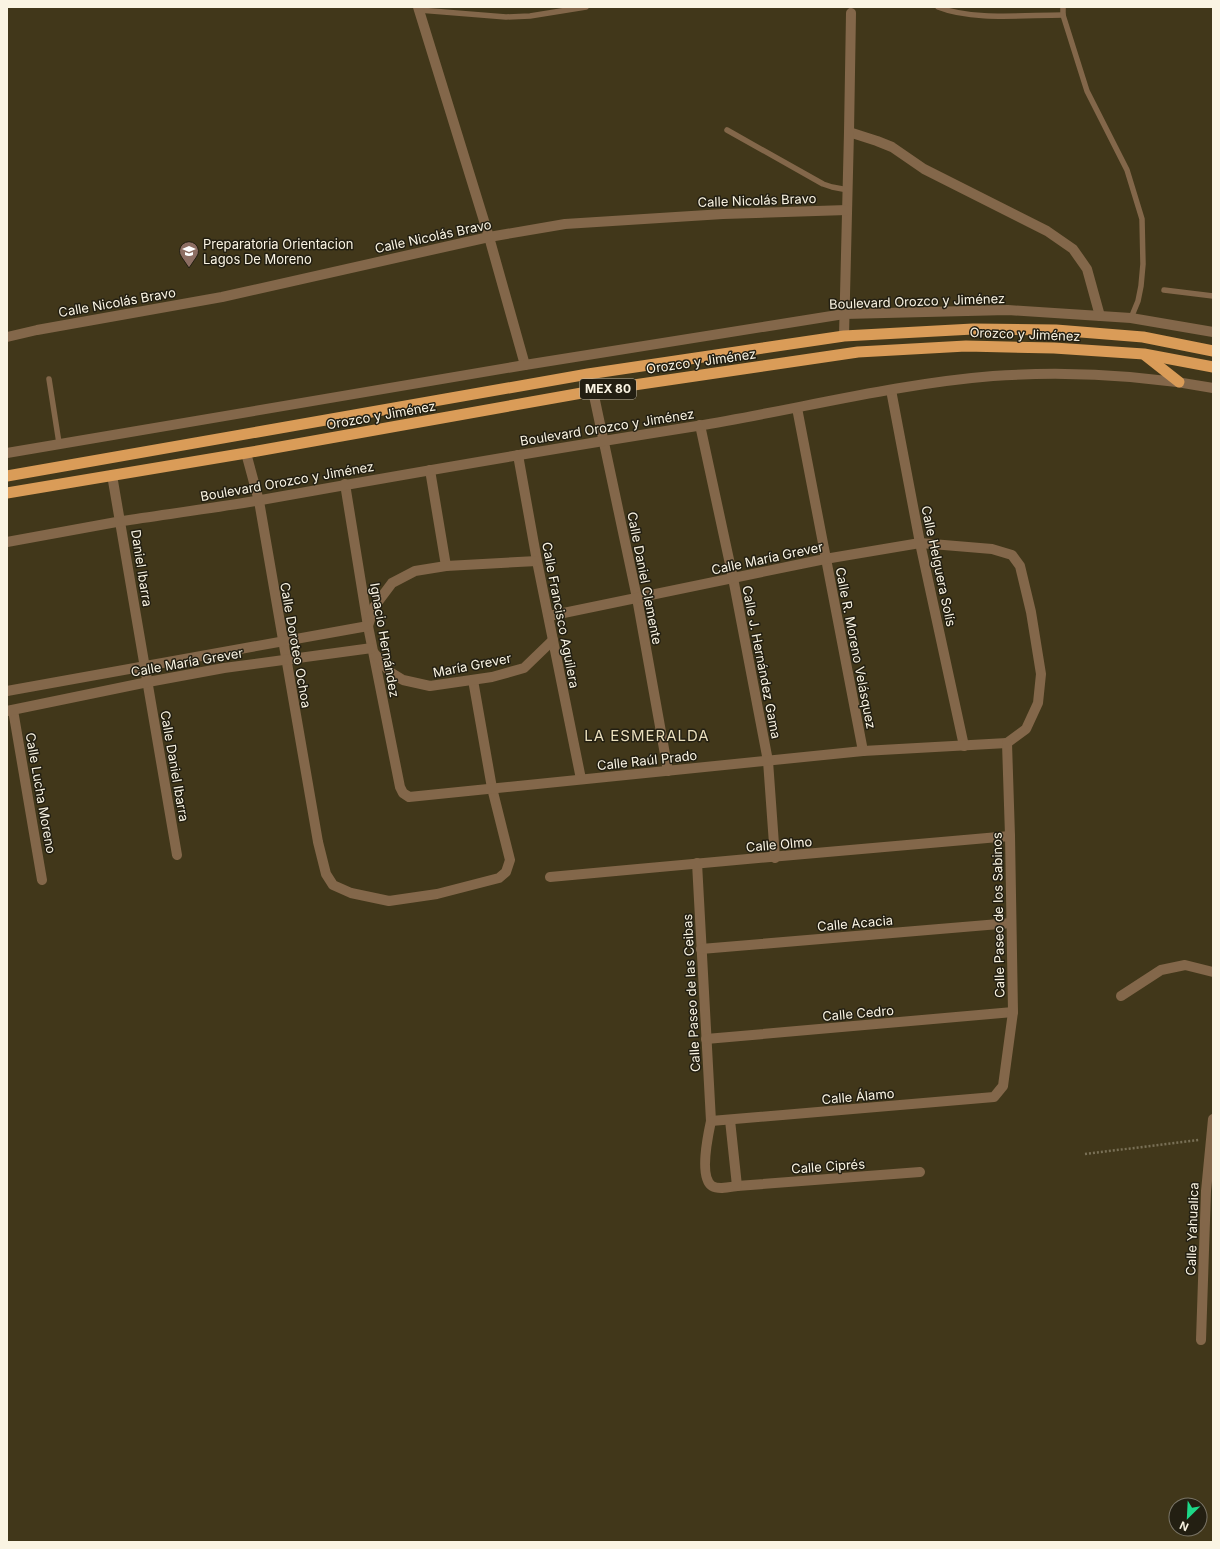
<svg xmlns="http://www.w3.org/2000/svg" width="1220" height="1549" font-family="Inter,sans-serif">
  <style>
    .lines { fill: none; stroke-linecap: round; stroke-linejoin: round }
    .path { stroke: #797056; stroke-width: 2.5; stroke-dasharray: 2 2; stroke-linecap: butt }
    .service { stroke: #83674a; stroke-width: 5.5 }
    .minor { stroke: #83674a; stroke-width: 10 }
    .trunk { stroke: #da9c58; stroke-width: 11 }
    .labels { text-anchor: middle; stroke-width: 3; stroke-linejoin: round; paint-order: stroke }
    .shield { fill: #231f12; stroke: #bab4a4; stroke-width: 1 }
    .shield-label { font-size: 12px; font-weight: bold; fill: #faf4e3 }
    .street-label { font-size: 13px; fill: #faf4e3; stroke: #231f12 }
    .poi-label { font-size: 13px; fill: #faf4e3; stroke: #231f12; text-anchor: start }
    .quarter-label { font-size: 15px; letter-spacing: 1px; fill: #eadfbd; stroke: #231f12 }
  </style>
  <rect width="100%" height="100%" fill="#41371a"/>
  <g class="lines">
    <!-- path -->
    <path class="path" d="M 1085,1154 L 1199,1140"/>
    <!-- service -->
    <g class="service">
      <path d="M 938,7 C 973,21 1024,15 1063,15"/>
      <path d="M 1063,7 L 1063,15 L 1087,91 L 1127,170 L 1142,219 L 1143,264 L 1141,286 L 1138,301 L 1131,318"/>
      <path d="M 419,10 L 506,17 L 530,16 L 586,7"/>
      <path d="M 727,130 L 823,184 L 832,187 L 848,190"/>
      <path d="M 1164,290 L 1213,296"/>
      <path d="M 49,379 L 59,443"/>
    </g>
    <!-- minor -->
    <g class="minor">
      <path d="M 418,7 L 489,237 L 525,365"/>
      <path d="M 849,132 L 877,141 L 892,147 L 924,169 L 1047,231 L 1073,249 L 1087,269 L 1100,316"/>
      <path d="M 844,336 L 849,132 L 851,13"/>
      <path d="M 7,337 L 37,330 L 222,297 L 489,237 L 565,224 L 723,214 L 847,210"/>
      <path d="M 891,390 L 920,543 L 964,746"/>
      <path d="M 593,391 L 637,598 L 668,771"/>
      <path d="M 797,408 L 863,751"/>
      <path d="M 700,425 L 733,578 L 768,761 L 775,858"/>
      <path d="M 7,453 L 525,365 L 844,314 L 1008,310 L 1131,318 L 1213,332"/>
      <path d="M 246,453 L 259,501 L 318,842 L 326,874 L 333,885 L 351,893 L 389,901 L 437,894 L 499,878 L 506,872 L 510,860 L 492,788 L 473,680"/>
      <path d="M 518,455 L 537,561 L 581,779"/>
      <path d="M 430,470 L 446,566"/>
      <path d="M 112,475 L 177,855"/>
      <path d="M 345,484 L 368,626 L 400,787 L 403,793 L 409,797 L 863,751 L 1007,743"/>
      <path d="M 7,542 C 45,535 83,528 122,521 C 168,514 215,508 261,500 C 406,474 551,449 697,426 C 795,410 894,384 993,376 C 1066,371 1141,375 1213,388"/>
      <path d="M 549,616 L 825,559 L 920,543 L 992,549 L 1012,555 L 1020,566 L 1031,612 L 1041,674 L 1038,703 L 1026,729 L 1007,743"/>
      <path d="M 374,653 L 390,672 L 403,680 L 430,686 L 492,677 L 524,668 L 553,640"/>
      <path d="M 7,691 L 368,626 L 374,607 L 392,583 L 415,571 L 446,566 L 537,561"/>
      <path d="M 13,710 L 42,880"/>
      <path d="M 7,711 L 148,682 L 224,668 L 372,648"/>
      <path d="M 697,863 L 711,1121 C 708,1135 699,1177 712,1186 C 719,1190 730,1187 737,1186 L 920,1172"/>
      <path d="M 550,877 C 703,862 857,850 1010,836"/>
      <path d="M 701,949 L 1011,923"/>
      <path d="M 1121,996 L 1161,970 L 1185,965 L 1213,972"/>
      <path d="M 706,1039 L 1013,1012"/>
      <path d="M 730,1120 L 737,1186"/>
      <path d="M 711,1121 L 994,1097 L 1003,1086 L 1013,1012 L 1010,836 L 1007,743"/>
      <path d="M 1201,1340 L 1206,1191 L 1213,1119"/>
    </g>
    <!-- trunk -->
    <g class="trunk">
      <path d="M 1146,356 L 1179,382"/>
      <path d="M 7,476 L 588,374 L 844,336 L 973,329 L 1056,330 L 1143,337 L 1213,351"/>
      <path d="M 7,493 L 246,453 L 593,391 L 858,352 L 966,346 L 1054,348 L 1144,354 L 1213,367"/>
    </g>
  </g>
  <!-- icons -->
  <defs>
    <symbol id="university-pin" viewBox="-11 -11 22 30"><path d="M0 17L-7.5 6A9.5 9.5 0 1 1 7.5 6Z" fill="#8d6e63" stroke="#231f12"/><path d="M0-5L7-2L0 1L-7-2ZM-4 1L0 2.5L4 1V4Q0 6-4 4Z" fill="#fff"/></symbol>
  </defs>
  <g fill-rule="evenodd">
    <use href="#university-pin" x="178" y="240" width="22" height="30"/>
  </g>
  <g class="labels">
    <!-- shield labels -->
    <rect class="shield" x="580" y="379" width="56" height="20" rx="3"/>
    <g class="shield-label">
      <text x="608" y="393">MEX 80</text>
    </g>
    <!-- street labels -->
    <g class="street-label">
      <text transform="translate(757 200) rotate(-2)" y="5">Calle Nicolás Bravo</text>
      <text transform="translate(433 236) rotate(-12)" y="5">Calle Nicolás Bravo</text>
      <text transform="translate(917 301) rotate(-2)" y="5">Boulevard Orozco y Jiménez</text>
      <text transform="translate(117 302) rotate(-10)" y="5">Calle Nicolás Bravo</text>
      <text transform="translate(1025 334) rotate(2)" y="5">Orozco y Jiménez</text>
      <text transform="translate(701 361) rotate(-8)" y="5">Orozco y Jiménez</text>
      <text transform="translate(381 415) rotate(-10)" y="5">Orozco y Jiménez</text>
      <text transform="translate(607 427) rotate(-9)" y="5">Boulevard Orozco y Jiménez</text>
      <text transform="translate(287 481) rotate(-10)" y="5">Boulevard Orozco y Jiménez</text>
      <text transform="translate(767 558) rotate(-12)" y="5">Calle María Grever</text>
      <text transform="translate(939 566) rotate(78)" y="5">Calle Helguera Solís</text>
      <text transform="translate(142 568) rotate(81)" y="5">Daniel Ibarra</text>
      <text transform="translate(645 578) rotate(79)" y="5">Calle Daniel Clemente</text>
      <text transform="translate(561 615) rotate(79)" y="5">Calle Francisco Aguilera</text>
      <text transform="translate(385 640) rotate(80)" y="5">Ignacio Hernández</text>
      <text transform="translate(296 645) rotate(80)" y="5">Calle Doroteo Ochoa</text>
      <text transform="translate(856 648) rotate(79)" y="5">Calle R. Moreno Velásquez</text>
      <text transform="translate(187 662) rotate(-10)" y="5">Calle María Grever</text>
      <text transform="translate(762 662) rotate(79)" y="5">Calle J. Hernández Gama</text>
      <text transform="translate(472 665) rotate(-11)" y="5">María Grever</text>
      <text transform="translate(647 760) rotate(-6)" y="5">Calle Raúl Prado</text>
      <text transform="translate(175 766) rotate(80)" y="5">Calle Daniel Ibarra</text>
      <text transform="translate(41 793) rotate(80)" y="5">Calle Lucha Moreno</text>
      <text transform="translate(779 844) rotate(-5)" y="5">Calle Olmo</text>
      <text transform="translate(998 915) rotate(-91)" y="5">Calle Paseo de los Sabinos</text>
      <text transform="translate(855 923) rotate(-5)" y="5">Calle Acacia</text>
      <text transform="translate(691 993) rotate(-93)" y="5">Calle Paseo de las Ceibas</text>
      <text transform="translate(858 1013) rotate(-5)" y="5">Calle Cedro</text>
      <text transform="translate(858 1096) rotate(-5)" y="5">Calle Álamo</text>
      <text transform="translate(828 1166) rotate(-4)" y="5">Calle Ciprés</text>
      <text transform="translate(1192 1229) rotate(-88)" y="5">Calle Yahualica</text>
    </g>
    <!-- poi labels -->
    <g class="poi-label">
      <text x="203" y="249">Preparatoria Orientacion<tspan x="203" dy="15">Lagos De Moreno</tspan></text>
    </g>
    <!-- quarter labels -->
    <g class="quarter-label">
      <text x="647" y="741">LA ESMERALDA</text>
    </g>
  </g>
  <!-- border -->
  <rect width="1220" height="1549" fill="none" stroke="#faf4e3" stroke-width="16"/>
  <!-- north arrow -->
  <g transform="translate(1188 1517) rotate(204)"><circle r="19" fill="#231f12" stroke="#797466"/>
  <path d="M0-3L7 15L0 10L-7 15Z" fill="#1dd888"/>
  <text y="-6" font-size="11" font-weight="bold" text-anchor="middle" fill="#faf4e3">N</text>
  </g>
</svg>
